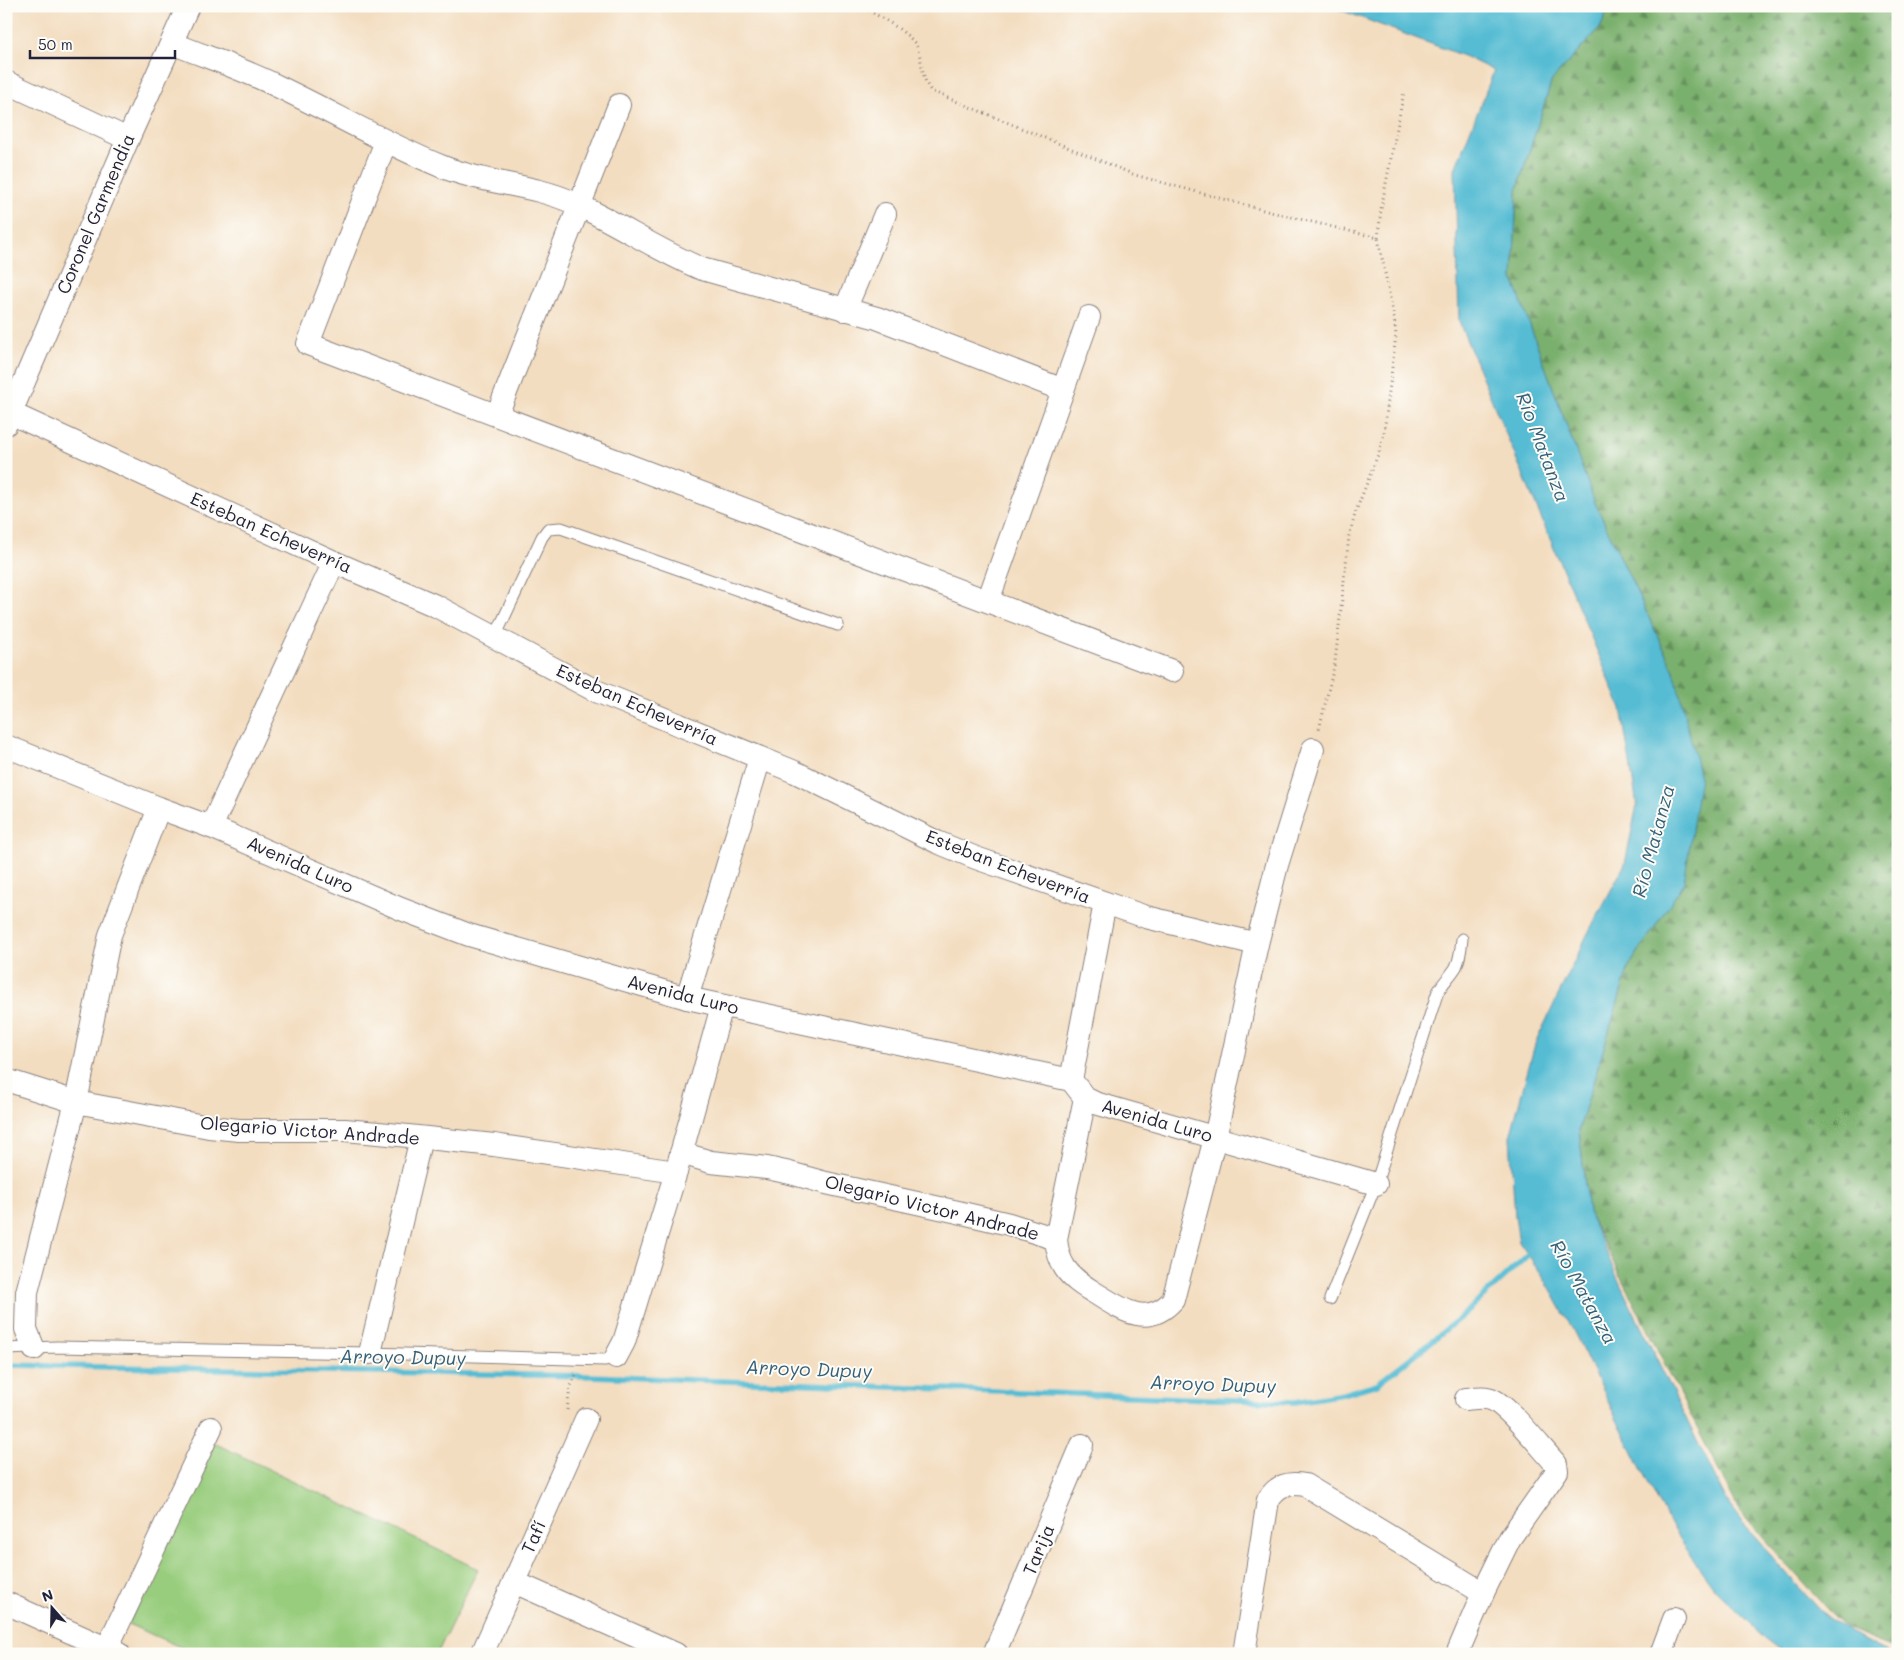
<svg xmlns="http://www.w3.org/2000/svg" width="1904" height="1660" font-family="Mali,sans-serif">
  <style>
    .forest { fill: url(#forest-firs); stroke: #4e6954 }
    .green { fill: #99cd7e; stroke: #5e785c }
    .water { fill: #55bcd3; stroke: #3c6f87 }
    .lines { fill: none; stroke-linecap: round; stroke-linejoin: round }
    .stream { stroke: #55bcd3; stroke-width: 5.5 }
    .lane-casing { stroke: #8a807e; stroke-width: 13 }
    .street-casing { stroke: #8a807e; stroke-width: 24 }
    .path { stroke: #8a807e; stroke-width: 3; stroke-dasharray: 1 4; stroke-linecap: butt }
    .lane { stroke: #fff; stroke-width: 11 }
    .street { stroke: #fff; stroke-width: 22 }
    .labels { text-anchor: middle; stroke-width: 4; stroke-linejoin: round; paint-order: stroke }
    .street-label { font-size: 18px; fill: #22223b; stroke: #fdfcf7 }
    .water-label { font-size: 19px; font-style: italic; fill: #366078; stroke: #fdfcf7 }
  </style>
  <defs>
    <pattern id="forest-firs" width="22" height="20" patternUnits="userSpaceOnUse" patternTransform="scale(1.25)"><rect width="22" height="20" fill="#7ab06d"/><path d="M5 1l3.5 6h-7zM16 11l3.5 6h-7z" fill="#648f5b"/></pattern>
  </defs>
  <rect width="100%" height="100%" fill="#fdfcf7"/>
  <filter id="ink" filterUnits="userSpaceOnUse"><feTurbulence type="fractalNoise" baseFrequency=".02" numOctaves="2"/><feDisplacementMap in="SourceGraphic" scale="10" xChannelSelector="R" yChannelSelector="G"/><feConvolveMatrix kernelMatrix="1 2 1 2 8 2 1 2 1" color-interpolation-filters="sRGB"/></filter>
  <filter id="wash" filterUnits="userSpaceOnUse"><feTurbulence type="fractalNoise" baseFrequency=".0096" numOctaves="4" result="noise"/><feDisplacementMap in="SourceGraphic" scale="20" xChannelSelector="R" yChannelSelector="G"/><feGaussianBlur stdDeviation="1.12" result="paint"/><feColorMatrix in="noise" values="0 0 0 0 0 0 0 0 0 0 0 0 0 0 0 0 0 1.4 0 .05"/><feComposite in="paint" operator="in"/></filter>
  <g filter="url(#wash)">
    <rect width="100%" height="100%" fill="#f3ddc0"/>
    <!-- forest -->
    <path class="forest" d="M 1610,6 L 1898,6 L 1898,1650 L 1845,1629 L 1739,1511 L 1588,1212 L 1579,1129 L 1629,966 L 1684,883 L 1674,671 L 1595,503 L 1513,279 L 1517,190 L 1552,80 L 1600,28 Z"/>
    <!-- green -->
    <path class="green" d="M 214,1443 L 478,1569 L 437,1654 L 196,1654 L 128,1624 Z"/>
    <!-- water -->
    <path class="water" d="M 1330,6 L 1610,6 L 1600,28 L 1552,80 L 1517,190 L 1513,279 L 1595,503 L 1674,671 L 1700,777 L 1684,883 L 1629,966 L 1579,1129 L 1588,1212 L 1622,1288 L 1727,1502 L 1745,1526 L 1819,1610 L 1850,1634 L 1892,1654 L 1786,1654 L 1765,1638 L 1717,1592 L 1679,1540 L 1641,1469 L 1573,1330 L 1543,1276 L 1519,1242 L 1515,1217 L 1510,1137 L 1535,1044 L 1587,935 L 1625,864 L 1637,805 L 1621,708 L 1459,322 L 1455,169 L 1494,71 L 1466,57 Z"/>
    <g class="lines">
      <!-- stream -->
      <path class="stream" d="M 6,1365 L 590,1376 L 1295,1402 L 1343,1394 L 1377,1384 L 1426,1346 L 1469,1310 L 1532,1251"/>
    </g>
  </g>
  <g filter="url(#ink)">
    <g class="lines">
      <defs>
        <g id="lane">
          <path d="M 495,637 L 542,537 L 548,529 L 561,528 L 838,625"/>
          <path d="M 1330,1299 L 1376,1184 L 1437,994 C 1442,983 1450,977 1456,967 C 1460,959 1461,949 1462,939"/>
          <path d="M 6,1349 L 57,1347 L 370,1353 L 605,1360 L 616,1357"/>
        </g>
        <g id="street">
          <path d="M 172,43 C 206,57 243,69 277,86 C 332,112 386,144 443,167 C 485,184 533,184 574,203 C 618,223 658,251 702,269 L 877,318 L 1063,390"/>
          <path d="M 6,82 L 128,139"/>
          <path d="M 386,141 L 308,344 L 1172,671"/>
          <path d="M 845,310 L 885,214"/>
          <path d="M 6,411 L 334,562 L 436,606 L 596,691 L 795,772 L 937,842 L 976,858 L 1146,917 L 1257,944"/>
          <path d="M 497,415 L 619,105"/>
          <path d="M 6,424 L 128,139 L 188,6"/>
          <path d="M 988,601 L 1089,317"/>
          <path d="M 6,746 L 159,808 L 211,827 L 401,909 L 469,935 L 687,998 L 1071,1080 L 1085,1098 L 1095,1103 L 1376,1184"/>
          <path d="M 211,827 L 334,562"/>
          <path d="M 687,998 L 760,758"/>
          <path d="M 6,1080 L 76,1102 L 209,1127 L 239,1130 L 345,1130 L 389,1134 L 494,1145 L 676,1172"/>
          <path d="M 1071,1080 L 1105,903"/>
          <path d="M 681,1153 L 711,1162 L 767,1168 L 790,1173 L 826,1183 L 958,1212 L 1009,1224 L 1056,1239 C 1057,1250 1059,1259 1065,1268 C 1072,1279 1084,1286 1095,1293 C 1121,1309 1147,1329 1173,1300 L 1215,1138 L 1257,944 L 1277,865 L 1313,749"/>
          <path d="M 1056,1239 L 1085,1098"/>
          <path d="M 34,1349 L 26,1329 L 27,1292 L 76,1102 L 110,935 L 159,808"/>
          <path d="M 370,1353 L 421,1138"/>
          <path d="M 616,1357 L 624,1342 L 676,1172 L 722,1006"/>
          <path d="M 514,1582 L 676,1654"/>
          <path d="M 6,1603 L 119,1654"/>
          <path d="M 107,1648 L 211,1428"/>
          <path d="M 482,1654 L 586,1419"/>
          <path d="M 994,1654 L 1082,1445"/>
          <path d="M 1244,1654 L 1268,1500 C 1277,1485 1288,1482 1305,1485 L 1483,1593"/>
          <path d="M 1457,1654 L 1483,1593 L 1510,1538 L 1557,1471 L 1556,1464 C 1543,1450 1509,1407 1493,1400 C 1485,1396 1475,1398 1466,1399"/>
          <path d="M 1661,1654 L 1674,1619"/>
        </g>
      </defs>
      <!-- lane casing -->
      <use href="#lane" class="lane-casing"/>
      <!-- street casing -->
      <use href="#street" class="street-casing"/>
      <!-- path -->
      <g class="path">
        <path d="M 860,6 C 874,13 911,33 917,47 C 923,62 921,78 931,91 L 1135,175 L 1267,211 L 1378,238 L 1394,318 L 1396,335 L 1384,433 L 1379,452 L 1356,511 L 1349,536 L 1335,662 L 1319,730"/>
        <path d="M 1378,238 L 1381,209 L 1404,92"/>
        <path d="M 567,1410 L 570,1388 L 577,1373"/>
      </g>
      <!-- lane -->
      <use href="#lane" class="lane"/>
      <!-- street -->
      <use href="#street" class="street"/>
    </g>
  </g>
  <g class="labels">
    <!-- street labels -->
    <g class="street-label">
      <text transform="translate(96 214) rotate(-67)" y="6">Coronel Garmendia</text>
      <text transform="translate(271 533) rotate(24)" y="6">Esteban Echeverría</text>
      <text transform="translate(637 705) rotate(24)" y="6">Esteban Echeverría</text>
      <text transform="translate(300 865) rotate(24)" y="6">Avenida Luro</text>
      <text transform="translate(1008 867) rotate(21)" y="6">Esteban Echeverría</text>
      <text transform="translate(683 995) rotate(14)" y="6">Avenida Luro</text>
      <text transform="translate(1157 1121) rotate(16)" y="6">Avenida Luro</text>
      <text transform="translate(310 1131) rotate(4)" y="6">Olegario Victor Andrade</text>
      <text transform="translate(932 1208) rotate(14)" y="6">Olegario Victor Andrade</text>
      <text transform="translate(534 1537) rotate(-66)" y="6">Tafí</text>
      <text transform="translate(1039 1550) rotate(-67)" y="6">Tarija</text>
    </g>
    <!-- water labels -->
    <g class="water-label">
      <text transform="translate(1543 447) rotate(69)" y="7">Río Matanza</text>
      <text transform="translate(1653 841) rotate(-75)" y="7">Río Matanza</text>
      <text transform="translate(1584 1292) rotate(61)" y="7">Río Matanza</text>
      <text transform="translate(403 1357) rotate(1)" y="7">Arroyo Dupuy</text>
      <text transform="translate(809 1369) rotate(2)" y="7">Arroyo Dupuy</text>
      <text transform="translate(1213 1384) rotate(2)" y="7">Arroyo Dupuy</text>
    </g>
  </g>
  <!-- margin -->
  <rect width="1904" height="1660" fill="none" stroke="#fdfcf7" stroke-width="25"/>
  <!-- north arrow -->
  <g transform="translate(52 1608) rotate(340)" stroke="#fdfcf7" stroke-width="4" paint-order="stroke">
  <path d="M0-4L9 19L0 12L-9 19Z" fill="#22223b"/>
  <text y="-8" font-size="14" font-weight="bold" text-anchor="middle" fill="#22223b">N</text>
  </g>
  <!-- scale -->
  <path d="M30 50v8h145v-8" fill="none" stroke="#22223b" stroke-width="2.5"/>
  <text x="38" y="50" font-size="15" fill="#22223b" stroke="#fdfcf7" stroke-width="4" paint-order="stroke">50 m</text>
</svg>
